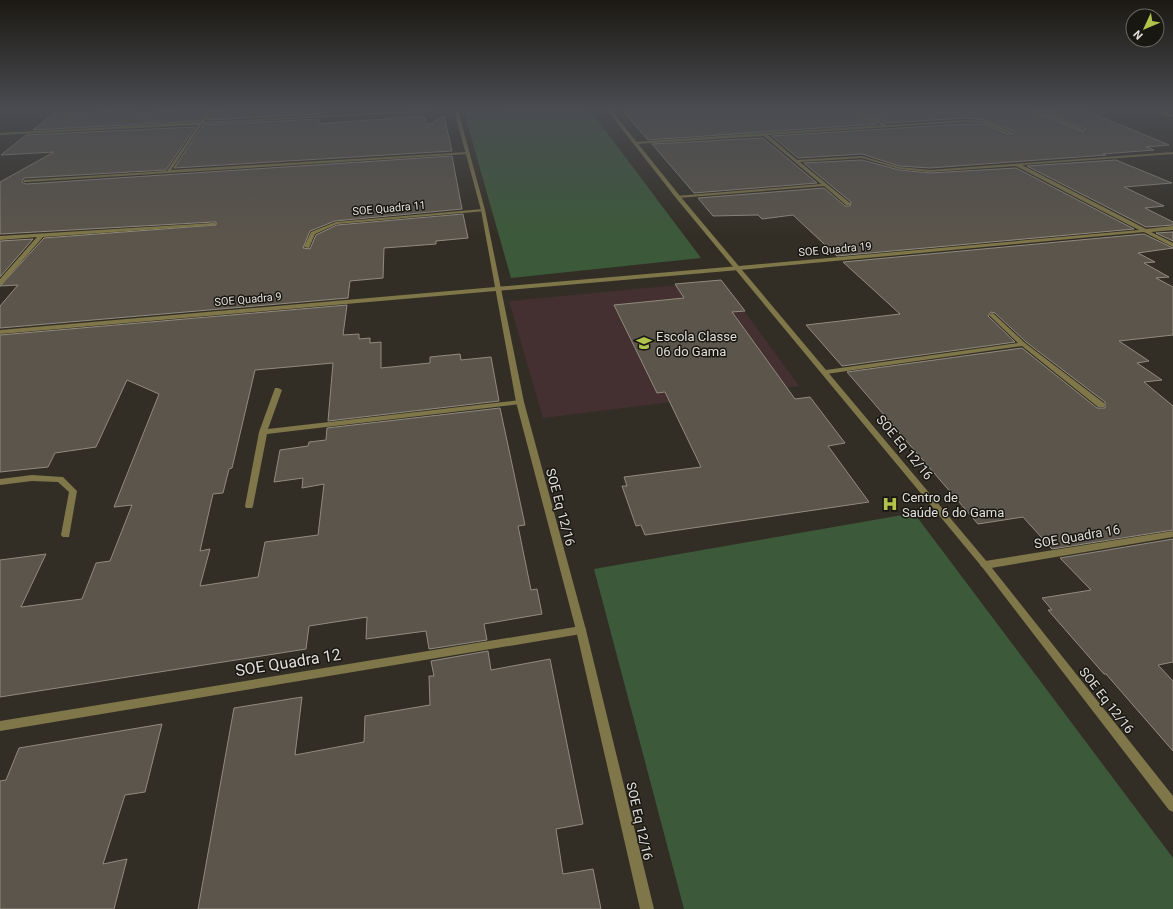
<svg xmlns="http://www.w3.org/2000/svg" width="1173" height="909" font-family="Roboto,sans-serif">
  <style>
    .education { fill: #453031 }
    .green { fill: #3c593a }
    .building { fill: #5b554b; stroke: #918b7f }
    .lines { fill: none; stroke-linecap: round; stroke-linejoin: round }
    .minor { fill: #7f7749; fill-rule: evenodd }
    .tertiary { fill: #7f7749; fill-rule: evenodd }
    .labels { text-anchor: middle; stroke-width: 3; stroke-linejoin: round; paint-order: stroke }
    .far-street-label { font-size: 11px; fill: #e1ded8; stroke: #191712 }
    .poi-label { font-size: 13px; fill: #e1ded8; stroke: #191712; text-anchor: start }
    .street-label { font-size: 13px; fill: #e1ded8; stroke: #191712 }
    .near-street-label { font-size: 16px; fill: #e1ded8; stroke: #191712 }
  </style>
  <rect width="100%" height="100%" fill="#332e25"/>
  <!-- education -->
  <path class="education" d="M 722,281 L 799,386 L 543,418 L 509,301 Z"/>
  <!-- green -->
  <g class="green">
    <path d="M 506,110 L 590,110 L 701,258 L 511,278 L 464,112 Z"/>
    <path d="M 914,513 L 1173,858 L 1173,909 L 684,909 L 594,569 Z"/>
  </g>
  <!-- building -->
  <g class="building">
    <path d="M 129,110 L 140,110 L 136,113 L 185,110 L 205,111 L 199,121 L 33,130 L 53,114 Z"/>
    <path d="M 237,110 L 321,110 L 320,114 L 207,120 L 213,111 Z"/>
    <path d="M 622,110 L 854,110 L 877,124 L 648,140 Z"/>
    <path d="M 863,110 L 1030,110 L 1082,132 L 1086,129 L 1047,113 L 1062,110 L 1085,110 L 1169,145 L 1146,147 L 1154,150 L 1103,154 L 1106,155 L 930,168 L 899,166 L 862,154 L 798,158 L 772,136 L 966,124 L 983,124 L 1009,134 L 1014,133 L 1014,131 L 984,120 L 966,118 L 887,123 Z"/>
    <path d="M 423,116 L 428,125 L 444,116 L 452,151 L 174,168 L 203,125 L 319,119 L 318,124 Z"/>
    <path d="M 195,127 L 166,170 L 24,178 L 22,182 L 26,184 L 452,156 L 462,209 L 335,221 L 310,231 L 303,248 L 310,249 L 316,235 L 337,225 L 463,214 L 468,238 L 436,241 L 436,244 L 384,248 L 383,278 L 350,281 L 348,298 L 0,328 L 0,306 L 18,285 L 0,286 L 44,238 L 216,225 L 216,222 L 213,222 L 0,234 L 0,182 L 54,152 L 1,155 L 26,135 Z"/>
    <path d="M 763,138 L 817,183 L 694,193 L 652,144 Z"/>
    <path d="M 862,160 L 899,170 L 930,173 L 1016,168 L 1134,229 L 837,256 L 793,215 L 762,219 L 758,215 L 713,216 L 698,198 L 824,188 L 845,206 L 850,206 L 851,202 L 804,163 Z"/>
    <path d="M 1116,160 L 1172,183 L 1124,187 L 1164,206 L 1145,208 L 1173,222 L 1173,225 L 1146,227 L 1027,166 Z"/>
    <path d="M 1173,232 L 1173,241 L 1156,233 Z"/>
    <path d="M 1144,234 L 1173,248 L 1138,253 L 1155,262 L 1144,263 L 1169,277 L 1156,278 L 1173,287 L 1173,335 L 1119,341 L 1149,361 L 1137,363 L 1162,380 L 1144,382 L 1173,406 L 1173,530 L 1052,549 L 1023,517 L 978,524 L 847,372 L 1022,348 L 1097,408 L 1105,408 L 1105,402 L 1026,342 L 995,313 L 991,312 L 988,316 L 1015,342 L 842,366 L 806,325 L 900,314 L 843,262 Z"/>
    <path d="M 33,239 L 0,277 L 0,241 Z"/>
    <path d="M 721,280 L 745,311 L 732,312 L 795,399 L 810,397 L 845,443 L 828,446 L 869,502 L 645,535 L 641,525 L 636,526 L 622,486 L 627,486 L 624,477 L 701,467 L 665,392 L 657,393 L 614,305 L 684,298 L 675,284 Z"/>
    <path d="M 347,305 L 343,335 L 359,334 L 359,339 L 370,338 L 370,343 L 381,342 L 381,368 L 430,363 L 430,357 L 460,354 L 461,360 L 491,357 L 499,401 L 328,421 L 333,363 L 255,370 L 232,468 L 229,469 L 223,493 L 213,494 L 200,551 L 210,549 L 200,586 L 258,577 L 265,542 L 318,535 L 324,484 L 302,488 L 303,478 L 274,482 L 280,450 L 308,446 L 309,442 L 326,440 L 327,428 L 500,408 L 525,525 L 518,526 L 531,590 L 537,589 L 542,614 L 484,624 L 487,640 L 429,649 L 426,631 L 366,639 L 367,617 L 309,626 L 306,649 L 0,697 L 0,560 L 46,554 L 21,607 L 82,599 L 96,563 L 110,561 L 132,505 L 114,507 L 159,394 L 127,380 L 96,447 L 55,453 L 48,467 L 0,472 L 0,335 Z"/>
    <path d="M 1173,539 L 1173,662 L 1158,665 L 1173,681 L 1173,751 L 1106,674 L 1104,674 L 1048,610 L 1052,610 L 1042,598 L 1091,590 L 1060,558 Z"/>
    <path d="M 488,651 L 491,670 L 550,659 L 583,824 L 556,829 L 563,874 L 593,869 L 601,909 L 198,909 L 234,708 L 302,697 L 295,755 L 364,742 L 365,716 L 430,705 L 429,676 L 434,676 L 431,661 Z"/>
    <path d="M 162,724 L 145,792 L 125,795 L 103,864 L 127,859 L 114,909 L 0,909 L 0,781 L 6,780 L 19,748 Z"/>
  </g>
  <g class="lines">
    <!-- minor -->
    <g class="minor">
      <path d="M 208,110 L 212,110 L 204,122 L 431,110 L 453,110 L 202,124 L 171,170 L 468,152 L 470,153 L 468,154 L 26,182 L 24,182 L 24,180 L 167,171 L 198,125 L 0,135 L 0,133 L 200,122 Z"/>
      <path d="M 855,110 L 860,110 L 887,125 L 966,120 L 984,121 L 1013,132 L 1010,133 L 983,123 L 966,122 L 768,135 L 797,160 L 862,156 L 899,167 L 930,170 L 1173,152 L 1173,154 L 1022,165 L 1146,229 L 1173,226 L 1173,230 L 1151,232 L 1173,243 L 1173,247 L 1144,232 L 739,270 L 0,334 L 0,330 L 739,266 L 1139,230 L 1016,166 L 930,172 L 899,169 L 862,158 L 800,162 L 850,203 L 850,205 L 846,205 L 824,186 L 678,198 L 676,197 L 676,196 L 821,184 L 764,136 L 635,144 L 633,143 L 635,142 L 882,125 Z"/>
      <path d="M 1031,110 L 1061,110 L 1041,112 L 1085,130 L 1082,131 Z"/>
      <path d="M 1154,110 L 1159,110 L 1173,115 L 1173,117 Z"/>
      <path d="M 483,209 L 485,209 L 485,211 L 337,224 L 315,234 L 309,248 L 304,247 L 311,232 L 336,222 Z"/>
      <path d="M 213,223 L 215,223 L 215,225 L 43,237 L 2,284 L 0,285 L 0,279 L 37,237 L 0,240 L 0,236 Z"/>
      <path d="M 992,313 L 994,314 L 1025,343 L 1104,403 L 1105,405 L 1104,407 L 1098,407 L 1022,346 L 826,374 L 823,372 L 826,370 L 1018,343 L 990,316 L 989,315 Z"/>
      <path d="M 275,388 L 278,388 L 282,390 L 268,429 L 520,400 L 524,402 L 520,404 L 267,434 L 253,506 L 252,508 L 246,508 L 245,506 L 259,432 Z"/>
      <path d="M 32,475 L 63,477 L 77,491 L 69,537 L 63,537 L 61,535 L 69,492 L 58,482 L 32,481 L 0,485 L 0,479 Z"/>
      <path d="M 1173,531 L 1173,537 L 985,569 L 982,567 L 980,565 L 982,563 L 985,561 Z"/>
      <path d="M 581,626 L 585,627 L 586,630 L 585,633 L 581,634 L 0,731 L 0,721 Z"/>
    </g>
    <!-- tertiary -->
    <g class="tertiary">
      <path d="M 454,110 L 458,110 L 485,210 L 524,402 L 586,630 L 654,909 L 640,909 L 576,630 L 516,402 L 481,210 Z"/>
      <path d="M 607,110 L 611,110 L 680,196 L 988,563 L 1173,796 L 1173,812 L 1169,810 L 982,567 L 676,198 Z"/>
    </g>
  </g>
  <!-- sky -->
  <linearGradient id="sky" x2="0" y2="1"><stop stop-color="#1c1914"/><stop offset="0.46" stop-color="#4a4c51"/><stop offset="1" stop-color="#4a4c51" stop-opacity="0"/></linearGradient>
  <rect width="1173" height="237" fill="url(#sky)"/>
  <!-- icons -->
  <defs>
    <symbol id="school-bare" viewBox="-9 -9 18 18"><path d="M0-5L7-2L0 1L-7-2ZM-4 1L0 2.5L4 1V4Q0 6-4 4Z" fill="#b2c34c" stroke="#191712" stroke-width="2.5" paint-order="stroke"/></symbol>
    <symbol id="hospital-bare" viewBox="-9 -9 18 18"><path d="M-5-5h3v3.5h4V-5h3V5h-3V1.5h-4V5h-3Z" fill="#b2c34c" stroke="#191712" stroke-width="2.5" paint-order="stroke"/></symbol>
  </defs>
  <g fill-rule="evenodd">
    <use href="#school-bare" x="633" y="332" width="22" height="22"/>
    <use href="#hospital-bare" x="879" y="493" width="22" height="22"/>
  </g>
  <g class="labels">
    <!-- far-street labels -->
    <g class="far-street-label">
      <text transform="translate(389 208) rotate(-5)" y="4">SOE Quadra 11</text>
      <text transform="translate(835 249) rotate(-5)" y="4">SOE Quadra 19</text>
      <text transform="translate(248 299) rotate(-5)" y="4">SOE Quadra 9</text>
    </g>
    <!-- poi labels -->
    <g class="poi-label">
      <text x="656" y="341">Escola Classe<tspan x="656" dy="15">06 do Gama</tspan></text>
      <text x="902" y="502">Centro de<tspan x="902" dy="15">Saúde 6 do Gama</tspan></text>
    </g>
    <!-- street labels -->
    <g class="street-label">
      <text transform="translate(905 447) rotate(50)" y="5">SOE Eq 12/16</text>
      <text transform="translate(561 507) rotate(75)" y="5">SOE Eq 12/16</text>
      <text transform="translate(1077 536) rotate(-10)" y="5">SOE Quadra 16</text>
      <text transform="translate(1107 700) rotate(52)" y="5">SOE Eq 12/16</text>
      <text transform="translate(640 821) rotate(77)" y="5">SOE Eq 12/16</text>
    </g>
    <!-- near-street labels -->
    <g class="near-street-label">
      <text transform="translate(288 662) rotate(-9)" y="6">SOE Quadra 12</text>
    </g>
  </g>
  <!-- north arrow -->
  <g transform="translate(1145 28) rotate(226)"><circle r="19" fill="#191712" stroke="#696761"/>
  <path d="M0-3L7 15L0 10L-7 15Z" fill="#b2c34c"/>
  <text y="-6" font-size="11" font-weight="bold" text-anchor="middle" fill="#e1ded8">N</text>
  </g>
</svg>
